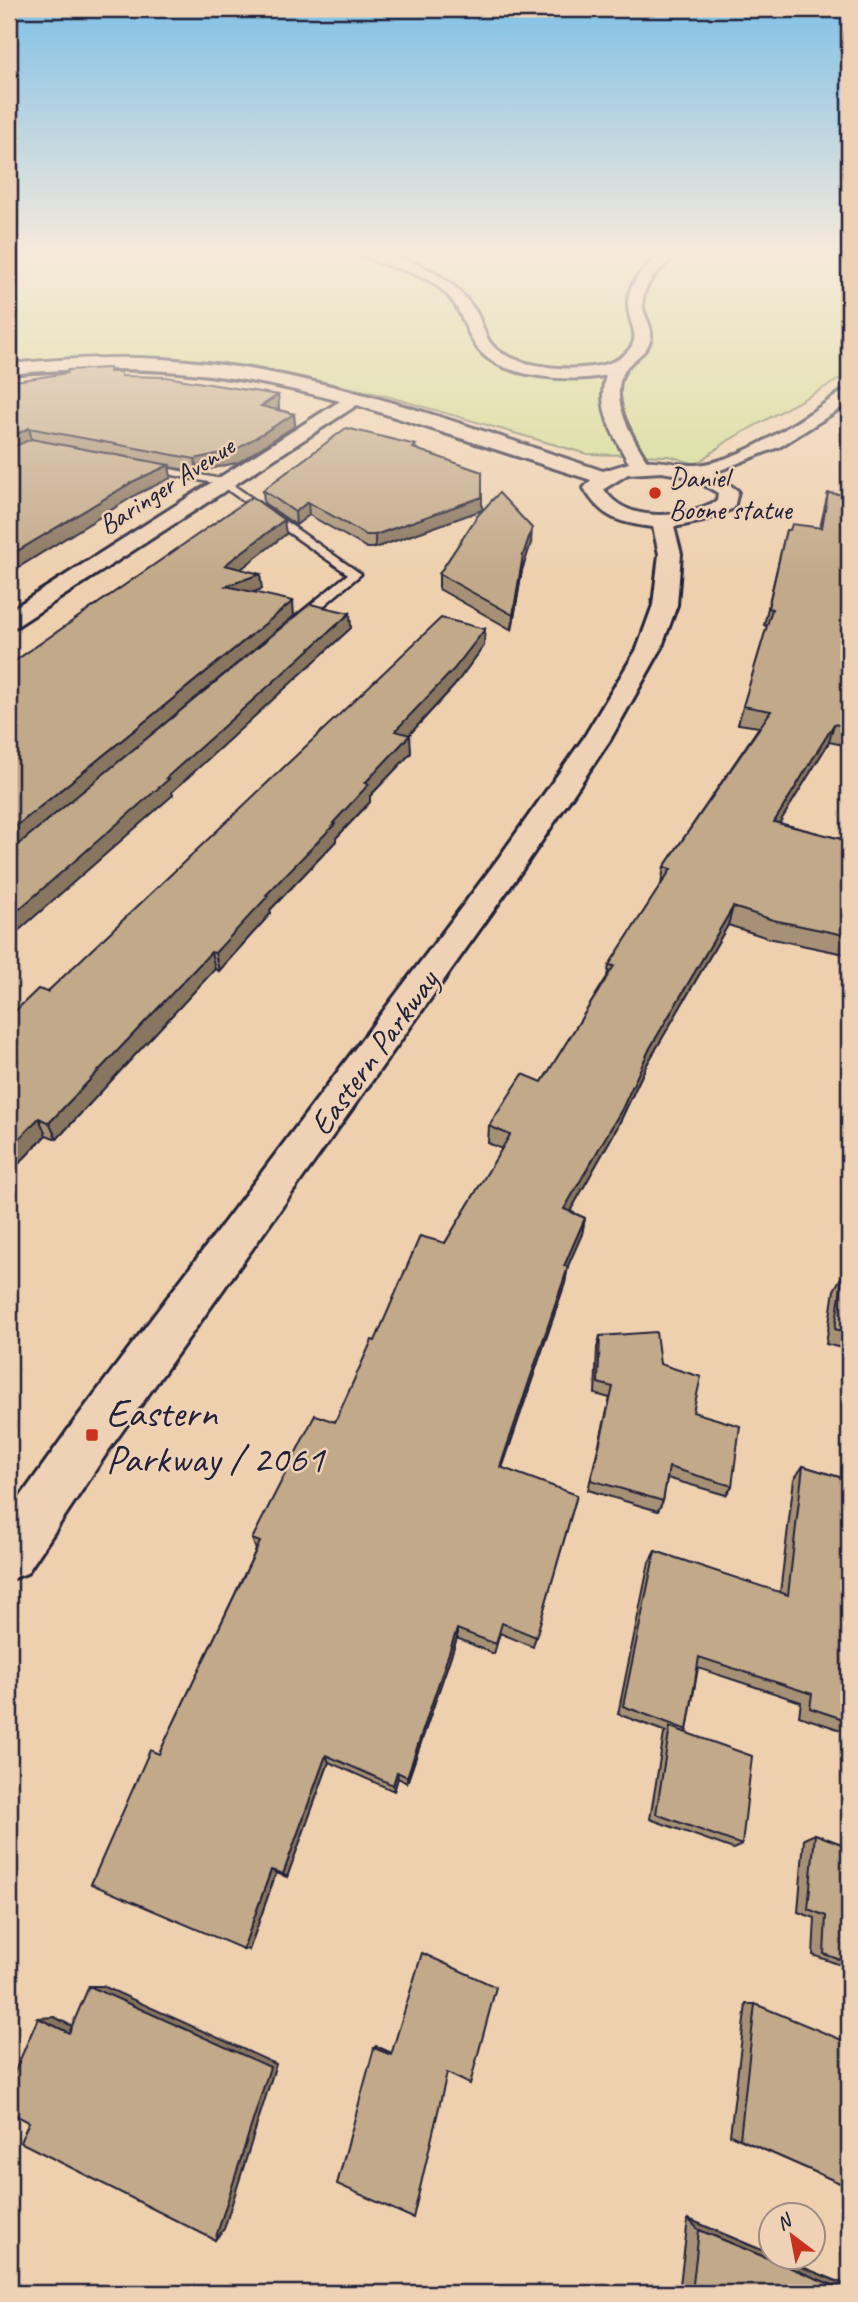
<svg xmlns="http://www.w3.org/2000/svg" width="858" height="2302" font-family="Caveat,sans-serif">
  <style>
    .green { fill: #d1dc8f; stroke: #7a7f65; stroke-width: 2 }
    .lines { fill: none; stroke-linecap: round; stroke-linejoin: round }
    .lane-casing { stroke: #22223b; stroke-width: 5 }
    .street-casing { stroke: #22223b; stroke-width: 6 }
    .lane { fill: #efd2b6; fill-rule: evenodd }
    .street { fill: #efd2b6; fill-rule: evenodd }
    .wall { fill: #a79176; stroke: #22223b; stroke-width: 2 }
    .shaded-wall { fill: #887660; stroke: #22223b; stroke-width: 2 }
    .building { fill: #c2a989; stroke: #22223b; stroke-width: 2 }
    .poi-dot { fill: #c8321e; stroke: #efd2b6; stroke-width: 2.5 }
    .labels { text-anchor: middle; stroke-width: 5; stroke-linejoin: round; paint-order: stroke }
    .far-poi-label { font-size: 28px; fill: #22223b; stroke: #efd2b6; text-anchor: start }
    .far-street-label { font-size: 28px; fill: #22223b; stroke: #efd2b6 }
    .street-label { font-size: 33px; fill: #22223b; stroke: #efd2b6 }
    .near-poi-label { font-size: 40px; fill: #22223b; stroke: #efd2b6; text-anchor: start }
  </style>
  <rect width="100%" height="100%" fill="#eed0ae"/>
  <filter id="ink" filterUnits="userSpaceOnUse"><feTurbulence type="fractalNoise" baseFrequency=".0143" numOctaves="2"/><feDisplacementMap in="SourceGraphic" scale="14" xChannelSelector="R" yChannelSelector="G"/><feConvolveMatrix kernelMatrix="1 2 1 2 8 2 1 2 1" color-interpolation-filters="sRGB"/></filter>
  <g filter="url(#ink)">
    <!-- green -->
    <path class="green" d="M 9,253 L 849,253 L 849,374 L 729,440 L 696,464 L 669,456 L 587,454 L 383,395 L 252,366 L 118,356 L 9,364 Z"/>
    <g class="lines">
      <defs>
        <path id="lane" d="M 145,464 L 226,480 L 361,574 L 301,625 L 293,625 L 293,619 L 348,574 L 219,484 L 142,469 Z"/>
        <path id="street" d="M 361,253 C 407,253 450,273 476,312 C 482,322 484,336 492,345 C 513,370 594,376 620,358 C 648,338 626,325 628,301 C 629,281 647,266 661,253 L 676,253 C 661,271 637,285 644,312 C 647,320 652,328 651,337 C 648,354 632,358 625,370 C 607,398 633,438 647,461 C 662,460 676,465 691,465 C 735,466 807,416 843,391 L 849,390 L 849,403 L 781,446 L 713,473 L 738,491 L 734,508 L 703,521 L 674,527 L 681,554 L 677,605 L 661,649 L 610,740 L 520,873 L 108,1451 L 27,1573 L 9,1580 L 9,1513 L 76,1419 L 498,859 L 583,739 L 637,649 L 653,605 L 659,554 L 653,527 C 620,523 601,518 584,488 L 591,480 L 357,405 L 17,626 L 9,628 L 9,611 L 340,401 C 224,370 128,363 9,374 L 9,364 C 60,359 111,356 162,359 C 314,368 460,424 603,471 L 629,463 C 613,435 596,407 606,375 C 574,383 501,378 479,350 C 461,327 465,306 435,284 C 414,269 377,266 361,253 ZM 662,472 L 690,477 L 718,493 L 717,501 C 685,518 626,525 604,489 L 628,474 Z"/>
      </defs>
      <!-- lane casing -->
      <use href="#lane" class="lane-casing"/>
      <!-- street casing -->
      <use href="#street" class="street-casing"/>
      <!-- lane -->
      <use href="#lane" class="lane"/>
      <!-- street -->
      <use href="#street" class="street"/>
    </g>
    <!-- wall -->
    <g class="wall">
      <path d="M 110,372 L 122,376 L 278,395 L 279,408 L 276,409 L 294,414 L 295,426 L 239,462 L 197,472 L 169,467 L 171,478 L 137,494 L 9,573 L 9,382 Z"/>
      <path d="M 416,448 L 482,510 L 375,548 L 367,548 L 309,515 L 296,525 L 264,503 L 263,490 Z"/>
      <path d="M 849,476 L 849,746 L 829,742 L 779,823 L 849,841 L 849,955 L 768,938 L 728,925 L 646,1066 L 618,1126 L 570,1211 L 585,1218 L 582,1234 L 567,1267 L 565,1283 L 502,1468 L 577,1495 L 533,1647 L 500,1633 L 494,1654 L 457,1638 L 407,1783 L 398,1778 L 394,1791 L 329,1762 L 287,1877 L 276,1873 L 249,1950 L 159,1754 L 256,1550 L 252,1539 L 335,1422 L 375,1341 L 445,1243 L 502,1149 L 488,1143 L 489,1126 L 542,1082 L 607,977 L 609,965 L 661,885 L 664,867 L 759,727 L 738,724 L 767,626 L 764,625 L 786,530 L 790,530 L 820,528 L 828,493 L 845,495 Z"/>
      <path d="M 531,543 L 522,570 L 512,630 L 439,589 L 439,574 Z"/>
      <path d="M 484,646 L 454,686 L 409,735 L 411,753 L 370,796 L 370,802 L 336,838 L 336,841 L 270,910 L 271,913 L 219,971 L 215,969 L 57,1139 L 46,1135 L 9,1174 L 47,992 Z"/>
      <path d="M 849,1142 L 849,1206 L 842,1204 Z"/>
      <path d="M 843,1274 L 849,1276 L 849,1350 L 826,1344 L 834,1290 Z"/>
      <path d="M 600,1336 L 660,1364 L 693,1412 L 732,1486 L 726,1495 L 667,1478 L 663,1501 L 658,1511 L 588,1490 L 610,1398 L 595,1394 L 597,1348 Z"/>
      <path d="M 803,1466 L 849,1480 L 849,1748 L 847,1747 L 847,1732 L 799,1716 L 801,1702 L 698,1668 L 687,1730 L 685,1732 L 742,1845 L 733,1849 L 650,1819 L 664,1734 L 666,1732 L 618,1714 L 649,1562 L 655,1551 L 780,1593 L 794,1479 Z"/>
      <path d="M 815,1834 L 849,1847 L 849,1968 L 813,1955 L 815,1918 L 798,1912 L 804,1839 Z"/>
      <path d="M 746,2004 L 755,2004 L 849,2187 L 730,2135 Z"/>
      <path d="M 688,2219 L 771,2254 L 771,2257 L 777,2257 L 849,2286 L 849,2293 L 679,2293 Z"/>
    </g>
    <!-- shaded-wall -->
    <g class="shaded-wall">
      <path d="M 278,395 L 279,408 L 262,418 L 261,406 Z"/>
      <path d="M 294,414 L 295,426 L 239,462 L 197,472 L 195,459 Z"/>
      <path d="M 29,428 L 32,441 L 9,452 L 9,438 Z"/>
      <path d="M 169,465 L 171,478 L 137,494 L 9,573 L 9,556 L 134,481 Z"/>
      <path d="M 482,497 L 482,510 L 375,548 L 375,535 Z"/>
      <path d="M 308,502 L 309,515 L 296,525 L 295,512 Z"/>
      <path d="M 284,520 L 286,534 L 227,580 L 225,565 Z"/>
      <path d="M 532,528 L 531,543 L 522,570 L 512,630 L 513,615 L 523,555 Z"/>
      <path d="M 260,574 L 262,589 L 229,601 L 226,586 Z"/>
      <path d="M 293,601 L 294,616 L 9,853 L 9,832 Z"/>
      <path d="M 350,613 L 351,628 L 172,792 L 173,795 L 9,939 L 9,918 Z"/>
      <path d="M 485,629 L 484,646 L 454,686 L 396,749 L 395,731 Z"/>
      <path d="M 834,724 L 829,742 L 769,840 L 774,822 Z"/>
      <path d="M 410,735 L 411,753 L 370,796 L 370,802 L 336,838 L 336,841 L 270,910 L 271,913 L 219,971 L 215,953 L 266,895 L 333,823 L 365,783 Z"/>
      <path d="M 733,907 L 728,925 L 646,1066 L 618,1126 L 562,1226 L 564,1209 L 650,1048 Z"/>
      <path d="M 211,952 L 215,969 L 57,1139 L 49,1123 Z"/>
      <path d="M 39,1118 L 46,1135 L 9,1174 L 9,1149 Z"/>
      <path d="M 585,1218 L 582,1234 L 561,1282 L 564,1266 Z"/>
      <path d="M 568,1267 L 565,1283 L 498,1480 L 500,1467 Z"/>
      <path d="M 457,1629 L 457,1638 L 407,1783 L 407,1777 Z"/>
      <path d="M 326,1755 L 329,1762 L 287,1877 L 283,1874 Z"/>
      <path d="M 397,1772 L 398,1778 L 394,1791 L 393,1785 Z"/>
      <path d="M 271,1870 L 276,1873 L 249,1950 L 243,1949 Z"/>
      <path d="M 89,1986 L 103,1986 L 276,2064 L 224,2229 L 215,2240 Z"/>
      <path d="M 54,2017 L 84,2032 L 69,2033 L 38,2018 Z"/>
      <path d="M 376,2046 L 392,2053 L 391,2055 L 374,2048 Z"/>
      <path d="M 688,2219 L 771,2254 L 771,2257 L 777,2257 L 849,2286 L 849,2292 L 699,2230 Z"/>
    </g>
    <!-- building -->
    <g class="building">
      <path d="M 110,368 L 109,372 L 121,372 L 121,376 L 166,377 L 278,395 L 261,406 L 294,414 L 237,449 L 195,459 L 29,428 L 9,438 L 9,382 L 67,373 L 68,370 Z"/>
      <path d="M 346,428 L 416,445 L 413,448 L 482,472 L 482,497 L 375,535 L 366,535 L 308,502 L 295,512 L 263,490 Z"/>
      <path d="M 31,439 L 169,465 L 134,481 L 9,556 L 9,449 Z"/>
      <path d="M 849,478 L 849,727 L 834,724 L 774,822 L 849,841 L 849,936 L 773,920 L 733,907 L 650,1048 L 622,1109 L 564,1209 L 585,1218 L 564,1266 L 568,1267 L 500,1467 L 577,1495 L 536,1637 L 502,1623 L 496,1644 L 457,1629 L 407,1777 L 397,1772 L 393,1785 L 326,1755 L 283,1874 L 271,1870 L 243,1949 L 91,1884 L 150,1750 L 159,1754 L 260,1542 L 252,1539 L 315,1415 L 335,1422 L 372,1340 L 375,1341 L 420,1236 L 445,1243 L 510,1135 L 489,1126 L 523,1074 L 542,1082 L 614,966 L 609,965 L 671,869 L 664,867 L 771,711 L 743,706 L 772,609 L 768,608 L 786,530 L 790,530 L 792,524 L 822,528 L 828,493 L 846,495 Z"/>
      <path d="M 499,493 L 532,528 L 523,555 L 513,615 L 439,574 L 478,515 Z"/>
      <path d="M 252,497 L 284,520 L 225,565 L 260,574 L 226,586 L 293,601 L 9,832 L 9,665 Z"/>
      <path d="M 310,604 L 350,613 L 166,778 L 169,779 L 9,918 L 9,852 Z"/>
      <path d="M 441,618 L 485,629 L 454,669 L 395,731 L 410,735 L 365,783 L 369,784 L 333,823 L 335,824 L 266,895 L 268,896 L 215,953 L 211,952 L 49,1123 L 39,1118 L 9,1149 L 9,1017 L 38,989 L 47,992 Z"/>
      <path d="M 843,1274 L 849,1276 L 849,1333 L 835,1329 Z"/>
      <path d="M 656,1332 L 660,1364 L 701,1377 L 693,1412 L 740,1426 L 732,1486 L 669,1467 L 663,1501 L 591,1480 L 613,1387 L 598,1383 L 600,1336 Z"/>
      <path d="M 803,1466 L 849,1480 L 849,1721 L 810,1708 L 812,1694 L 699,1657 L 687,1730 L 623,1706 L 655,1551 L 788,1595 Z"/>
      <path d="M 670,1727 L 752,1756 L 742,1845 L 656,1814 Z"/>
      <path d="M 815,1834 L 849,1847 L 849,1963 L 824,1954 L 826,1916 L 808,1909 Z"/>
      <path d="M 422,1953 L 496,1987 L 470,2084 L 447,2073 L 413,2218 L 337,2184 L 374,2048 L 391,2055 Z"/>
      <path d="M 89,1986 L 270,2067 L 215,2240 L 20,2142 L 29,2122 L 9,2112 L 9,2085 L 38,2018 L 69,2033 Z"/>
      <path d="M 755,2004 L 849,2043 L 849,2187 L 740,2139 Z"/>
      <path d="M 699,2230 L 849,2292 L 849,2293 L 692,2293 Z"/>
    </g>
  </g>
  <!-- sky -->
  <linearGradient id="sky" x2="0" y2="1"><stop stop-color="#81c1e7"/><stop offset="0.44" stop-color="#f7eadb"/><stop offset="1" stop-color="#f7eadb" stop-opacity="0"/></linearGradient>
  <rect width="858" height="576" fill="url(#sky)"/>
  <!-- markers -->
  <g class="poi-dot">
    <circle cx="655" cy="493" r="7"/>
    <rect x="85" y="1428" width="14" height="14" rx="3.5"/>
  </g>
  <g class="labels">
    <!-- far-poi labels -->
    <g class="far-poi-label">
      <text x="669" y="487">Daniel<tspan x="669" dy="32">Boone statue</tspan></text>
    </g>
    <!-- far-street labels -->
    <g class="far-street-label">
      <text transform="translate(166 485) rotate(-33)" y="10">Baringer Avenue</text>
    </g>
    <!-- street labels -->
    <g class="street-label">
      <text transform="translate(373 1052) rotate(-54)" y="12">Eastern Parkway</text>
    </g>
    <!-- near-poi labels -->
    <g class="near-poi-label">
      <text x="106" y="1426">Eastern<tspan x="106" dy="46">Parkway / 2061</tspan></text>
    </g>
  </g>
  <!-- margin -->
  <rect width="858" height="2302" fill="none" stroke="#efd2b6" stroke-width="35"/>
  <rect x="18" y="18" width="823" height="2267" fill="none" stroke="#22223b" stroke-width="2.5" filter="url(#ink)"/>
  <!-- north arrow -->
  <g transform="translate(792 2236) rotate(328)"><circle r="33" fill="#efd2b6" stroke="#9d8c85" stroke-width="2"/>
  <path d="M0-5L12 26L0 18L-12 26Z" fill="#c8321e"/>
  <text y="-10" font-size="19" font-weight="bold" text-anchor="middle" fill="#22223b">N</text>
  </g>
</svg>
